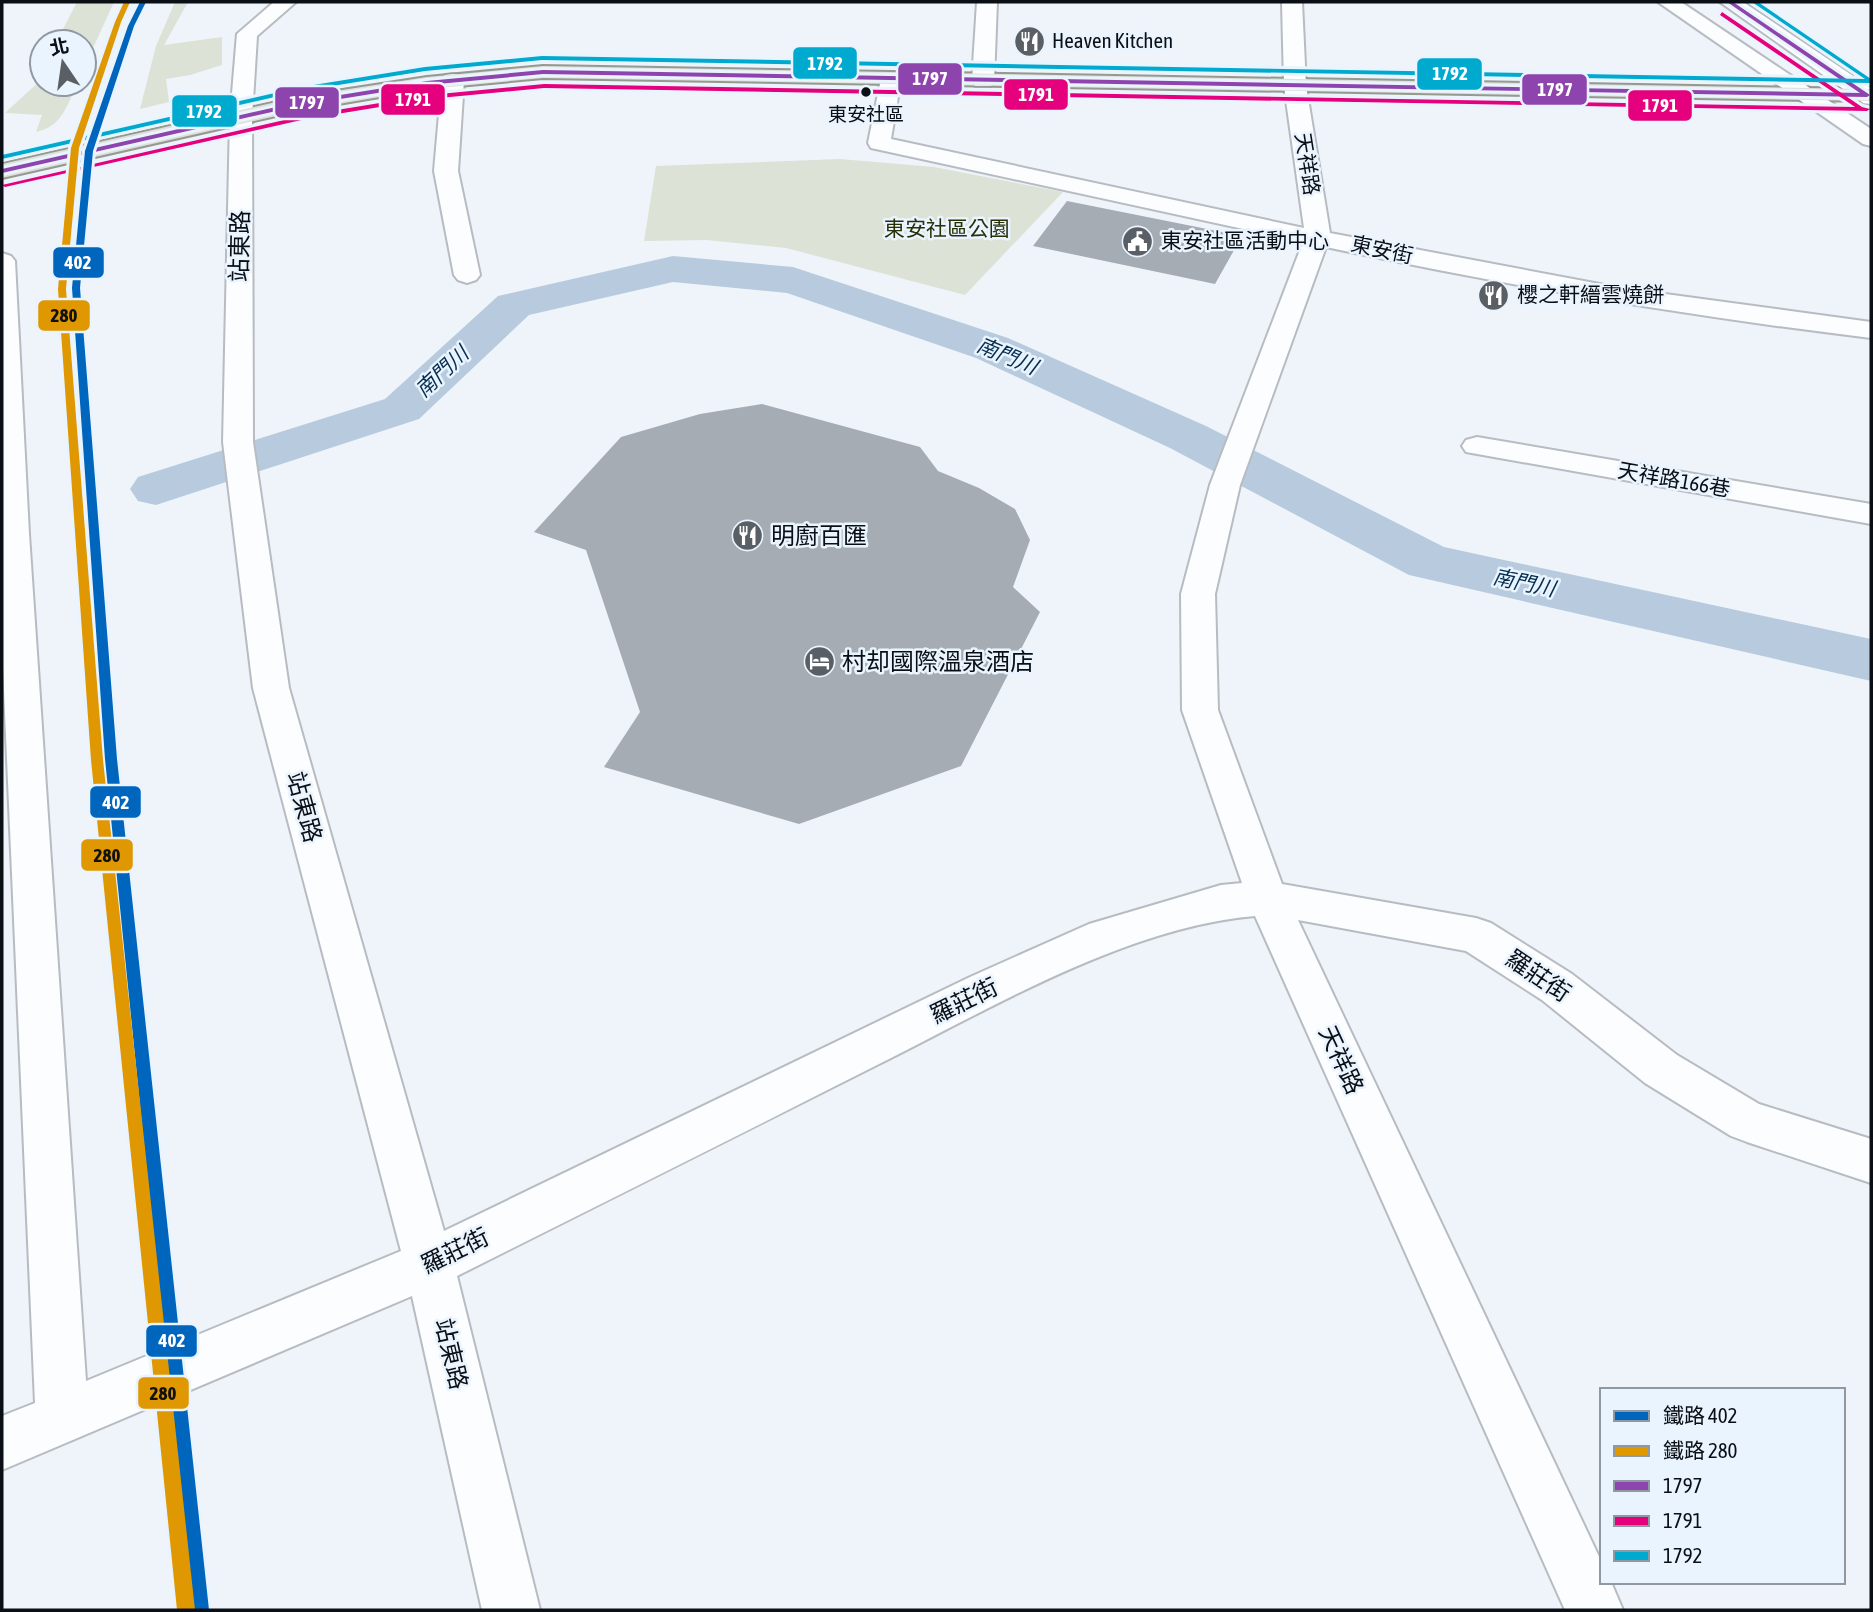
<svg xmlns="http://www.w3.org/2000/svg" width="1873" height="1612" font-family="'Asap Condensed','Noto Sans TC',sans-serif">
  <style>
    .green { fill: #dce2d6 }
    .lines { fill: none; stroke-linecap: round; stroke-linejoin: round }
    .canal { fill: #b8cbde; fill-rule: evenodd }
    .building { fill: #a5acb3 }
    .minor-casing { stroke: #b7bcc2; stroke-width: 4 }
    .major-casing { stroke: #959a91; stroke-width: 4 }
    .minor { fill: #fcfdfe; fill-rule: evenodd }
    .major { fill: #dfe0db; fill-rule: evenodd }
    .bus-1-casing { stroke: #eaf4fe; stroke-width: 6 }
    .bus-2-casing { stroke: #eaf4fe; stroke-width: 6 }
    .bus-3-casing { stroke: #eaf4fe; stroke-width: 6 }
    .bus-1 { fill: #8e44ad; fill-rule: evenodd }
    .bus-2 { fill: #e5007d; fill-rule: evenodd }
    .bus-3 { fill: #00a9ce; fill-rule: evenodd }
    .rail-1-casing { stroke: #eaf4fe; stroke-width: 6 }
    .rail-2-casing { stroke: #eaf4fe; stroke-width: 6 }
    .rail-1 { fill: #0065bd; fill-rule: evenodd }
    .rail-2 { fill: #df9702; fill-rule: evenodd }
    .bus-dot { fill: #0a0f15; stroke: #eaf4fe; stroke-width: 2.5 }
    .labels { text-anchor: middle; stroke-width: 5; stroke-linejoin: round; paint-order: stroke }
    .far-bus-label { font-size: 19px; fill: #0a0f15; stroke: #eaf4fe }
    .far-poi-label { font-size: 21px; fill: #0a0f15; stroke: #eaf4fe; text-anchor: start }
    .far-street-label { font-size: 21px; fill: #0a0f15; stroke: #eaf4fe }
    .far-park-label { font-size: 21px; fill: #293008; stroke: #eaf4fe }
    .far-water-label { font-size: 21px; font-style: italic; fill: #052f50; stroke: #eaf4fe }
    .street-label { font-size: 24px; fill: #0a0f15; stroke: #eaf4fe }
    .poi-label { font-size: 24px; fill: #0a0f15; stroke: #eaf4fe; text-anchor: start }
    .line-badge { stroke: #eaf4fe; stroke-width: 2.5 }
    .badge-label { font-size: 19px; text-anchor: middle; font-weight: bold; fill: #fff }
    .pale-badge-label { font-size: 19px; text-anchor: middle; font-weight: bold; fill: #111 }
  </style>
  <rect width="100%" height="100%" fill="#eef4fa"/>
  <!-- green -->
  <g class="green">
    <path d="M 77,2 L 114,2 L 84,68 L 84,42 L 67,42 L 70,33 L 61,33 Z"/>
    <path d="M 175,2 L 188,2 L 164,45 L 222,37 L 222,65 L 190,75 L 166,79 L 169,102 L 140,109 L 156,46 Z"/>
    <path d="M 42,79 L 42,84 L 77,84 C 67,105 62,127 36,132 L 42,115 L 5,113 Z"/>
    <path d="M 840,159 L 934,167 L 1063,192 L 965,295 L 786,248 L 706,240 L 644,241 L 656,166 Z"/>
  </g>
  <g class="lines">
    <!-- canal -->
    <path class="canal" d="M 673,256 L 793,267 L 1008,338 L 1206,426 L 1444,547 L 1871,639 L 1871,681 L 1409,575 L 1170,448 L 976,358 L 787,293 L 673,282 L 529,315 L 419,419 L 156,505 L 138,501 L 130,489 L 138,477 L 385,399 L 498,296 Z"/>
  </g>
  <!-- building -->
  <g class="building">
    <path d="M 1067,201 L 1242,236 L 1215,284 L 1033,246 Z"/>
    <path d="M 762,404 L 920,447 L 938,471 L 979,488 L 1015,509 L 1030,540 L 1013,587 L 1040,612 L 961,766 L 799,824 L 604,767 L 640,712 L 586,550 L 534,532 L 621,437 L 700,414 Z"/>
  </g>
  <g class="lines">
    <defs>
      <g id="minor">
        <path d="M 274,2 L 296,2 L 257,36 L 252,117 L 253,442 L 289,688 L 444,1231 L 970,977 L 1089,924 L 1221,885 L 1242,883 L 1182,710 L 1181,594 L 1210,485 L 1303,242 L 871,148 L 868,143 L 882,74 L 898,74 L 901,79 L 891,139 L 1304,228 L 1284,86 L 1282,2 L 1302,2 L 1306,86 L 1330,233 L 1621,288 L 1871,322 L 1871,338 C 1688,316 1507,286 1326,247 L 1240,485 L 1215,594 L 1218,710 L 1282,884 L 1476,918 L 1491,923 L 1572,974 L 1677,1055 L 1759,1104 L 1871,1139 L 1871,1183 L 1747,1142 L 1731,1136 L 1645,1083 L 1542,1000 L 1466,951 L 1298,920 L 1602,1563 L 1602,1582 L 1611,1582 L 1623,1610 L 1565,1610 L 1255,916 C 1128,927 995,1006 883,1062 C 741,1134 599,1205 457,1276 L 540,1610 L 482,1610 L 412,1296 L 2,1470 L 2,1416 L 35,1403 L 2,644 L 2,253 L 11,256 L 15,261 L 29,534 L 86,1381 L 401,1251 L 253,688 L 223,442 L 230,117 L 237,34 Z"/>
        <path d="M 977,2 L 997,2 L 994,81 L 991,86 L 975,86 L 972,81 Z"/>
        <path d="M 1658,2 L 1681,2 L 1871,129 L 1871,146 L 1863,144 Z"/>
        <path d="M 1720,2 L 1743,2 L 1871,88 L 1871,104 L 1863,103 Z"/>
        <path d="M 453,74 L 461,75 L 464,80 L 458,171 L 480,275 L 476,280 L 467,283 L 458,280 L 454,275 L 434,171 L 442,80 L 445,75 Z"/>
        <path d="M 1477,437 L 1871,504 L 1871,524 L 1466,452 L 1462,446 L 1466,440 Z"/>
      </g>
      <path id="major" d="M 543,66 L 1871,89 L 1871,101 L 543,78 L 427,89 L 303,110 L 2,178 L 2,164 L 303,96 L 427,77 Z"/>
    </defs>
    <!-- minor casing -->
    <use href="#minor" class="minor-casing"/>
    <!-- major casing -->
    <use href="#major" class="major-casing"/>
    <!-- minor -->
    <use href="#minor" class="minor"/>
    <!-- major -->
    <use href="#major" class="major"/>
    <defs>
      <path id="bus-1" d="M 1727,2 L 1733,2 L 1870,95 L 1867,97 L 543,74 L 427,85 L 303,105 L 2,173 L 2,169 L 303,101 L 427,81 L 543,70 L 1860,93 Z"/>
      <path id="bus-2" d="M 1722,12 L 1862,107 L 1870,109 L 1867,111 L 544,88 L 429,99 L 306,119 L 5,187 L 2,185 L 306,115 L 429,95 L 544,84 L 1855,107 L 1720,15 Z"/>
      <path id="bus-3" d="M 1752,2 L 1758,2 L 1871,79 L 1871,83 L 542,60 L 425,71 L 301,91 L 2,159 L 2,155 L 301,87 L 425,67 L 542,56 L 1865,79 Z"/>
    </defs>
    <!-- bus-1 casing -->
    <use href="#bus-1" class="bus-1-casing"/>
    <!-- bus-2 casing -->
    <use href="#bus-2" class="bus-2-casing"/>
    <!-- bus-3 casing -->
    <use href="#bus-3" class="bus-3-casing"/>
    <!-- bus-1 -->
    <use href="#bus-1" class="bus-1"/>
    <!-- bus-2 -->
    <use href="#bus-2" class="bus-2"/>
    <!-- bus-3 -->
    <use href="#bus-3" class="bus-3"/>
    <defs>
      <path id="rail-1" d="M 140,2 L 146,2 L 134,26 L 93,151 L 80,288 L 117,759 L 209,1610 L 191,1610 L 105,759 L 72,288 L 85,151 L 128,26 Z"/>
      <path id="rail-2" d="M 124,2 L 130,2 L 121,22 L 79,148 L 66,289 L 103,760 L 195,1610 L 177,1610 L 91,760 L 58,289 L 71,148 L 115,22 Z"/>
    </defs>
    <!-- rail-1 casing -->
    <use href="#rail-1" class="rail-1-casing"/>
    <!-- rail-2 casing -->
    <use href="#rail-2" class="rail-2-casing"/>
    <!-- rail-1 -->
    <use href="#rail-1" class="rail-1"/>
    <!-- rail-2 -->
    <use href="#rail-2" class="rail-2"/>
  </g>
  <!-- icons -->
  <defs>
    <symbol id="restaurant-disc" viewBox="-11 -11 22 22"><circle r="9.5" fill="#5a5f65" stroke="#eaf4fe"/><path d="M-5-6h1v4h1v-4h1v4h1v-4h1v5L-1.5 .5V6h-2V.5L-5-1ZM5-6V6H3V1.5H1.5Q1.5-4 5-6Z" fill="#fff"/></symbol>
    <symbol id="civic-disc" viewBox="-11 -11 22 22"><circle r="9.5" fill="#5a5f65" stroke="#eaf4fe"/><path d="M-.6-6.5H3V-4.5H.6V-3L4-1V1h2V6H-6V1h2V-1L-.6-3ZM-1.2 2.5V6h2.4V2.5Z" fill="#fff"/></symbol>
    <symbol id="hotel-disc" viewBox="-11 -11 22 22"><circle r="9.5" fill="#5a5f65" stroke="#eaf4fe"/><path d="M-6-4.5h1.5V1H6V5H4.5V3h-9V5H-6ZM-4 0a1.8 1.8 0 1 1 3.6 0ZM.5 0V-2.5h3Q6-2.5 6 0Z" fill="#fff"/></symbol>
  </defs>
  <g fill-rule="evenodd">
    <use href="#restaurant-disc" x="1012" y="24" width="35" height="35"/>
    <use href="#civic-disc" x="1120" y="224" width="35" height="35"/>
    <use href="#restaurant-disc" x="1476" y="278" width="35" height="35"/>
    <use href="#restaurant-disc" x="730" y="518" width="35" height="35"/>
    <use href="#hotel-disc" x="802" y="644" width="35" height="35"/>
  </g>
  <!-- markers -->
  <circle class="bus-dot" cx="866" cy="92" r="6"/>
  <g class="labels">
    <!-- far-bus labels -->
    <g class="far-bus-label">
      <text x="866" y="121">東安社區</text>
    </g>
    <!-- far-poi labels -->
    <g class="far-poi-label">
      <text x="1052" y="48">Heaven Kitchen</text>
      <text x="1161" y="248">東安社區活動中心</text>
      <text x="1517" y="302">櫻之軒縉雲燒餅</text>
    </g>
    <!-- far-street labels -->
    <g class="far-street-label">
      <text transform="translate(1307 164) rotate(81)" y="7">天祥路</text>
      <text transform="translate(1382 250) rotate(12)" y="7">東安街</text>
      <text transform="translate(1674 480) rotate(10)" y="7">天祥路166巷</text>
    </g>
    <!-- far-park labels -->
    <g class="far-park-label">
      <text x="947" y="236">東安社區公園</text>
    </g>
    <!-- far-water labels -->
    <g class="far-water-label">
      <text transform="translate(1007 356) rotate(23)" y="7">南門川</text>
      <text transform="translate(442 372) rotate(-43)" y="7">南門川</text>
      <text transform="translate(1524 583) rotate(12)" y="7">南門川</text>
    </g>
    <!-- street labels -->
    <g class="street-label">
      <text transform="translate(240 246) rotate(-89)" y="8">站東路</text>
      <text transform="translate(304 807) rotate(75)" y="8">站東路</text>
      <text transform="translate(1538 976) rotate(34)" y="8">羅莊街</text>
      <text transform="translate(964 1001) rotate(-26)" y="8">羅莊街</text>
      <text transform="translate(1341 1060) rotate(65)" y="8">天祥路</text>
      <text transform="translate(455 1251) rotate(-26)" y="8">羅莊街</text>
      <text transform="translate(451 1354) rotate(77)" y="8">站東路</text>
    </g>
    <!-- poi labels -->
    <g class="poi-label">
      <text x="771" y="544">明廚百匯</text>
      <text x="842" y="670">村却國際溫泉酒店</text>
    </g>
  </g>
  <g class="line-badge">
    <rect x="792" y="46" width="66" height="34" rx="7" fill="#00a9ce"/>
    <rect x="1416" y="57" width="67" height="34" rx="7" fill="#00a9ce"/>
    <rect x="897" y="62" width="66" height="34" rx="7" fill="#8e44ad"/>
    <rect x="1521" y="73" width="67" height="33" rx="7" fill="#8e44ad"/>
    <rect x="1003" y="78" width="66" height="33" rx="7" fill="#e5007d"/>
    <rect x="380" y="83" width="66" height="33" rx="7" fill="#e5007d"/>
    <rect x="274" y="86" width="66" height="33" rx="7" fill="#8e44ad"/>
    <rect x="1627" y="89" width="66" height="33" rx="7" fill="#e5007d"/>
    <rect x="171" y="94" width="67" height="34" rx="7" fill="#00a9ce"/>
    <rect x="52" y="246" width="53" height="33" rx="7" fill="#0065bd"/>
    <rect x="37" y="299" width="54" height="33" rx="7" fill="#df9702"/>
    <rect x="89" y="785" width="53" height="34" rx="7" fill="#0065bd"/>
    <rect x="80" y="838" width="54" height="34" rx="7" fill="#df9702"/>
    <rect x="145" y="1324" width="53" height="34" rx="7" fill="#0065bd"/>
    <rect x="137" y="1376" width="53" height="34" rx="7" fill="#df9702"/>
  </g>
  <g class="badge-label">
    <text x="825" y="70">1792</text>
    <text x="1450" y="80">1792</text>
    <text x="930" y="85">1797</text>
    <text x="1555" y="96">1797</text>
    <text x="1036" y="101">1791</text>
    <text x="413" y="106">1791</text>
    <text x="307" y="109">1797</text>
    <text x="1660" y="112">1791</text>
    <text x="204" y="118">1792</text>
    <text x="78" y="269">402</text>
    <text x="116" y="809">402</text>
    <text x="172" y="1347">402</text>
  </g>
  <g class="pale-badge-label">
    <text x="64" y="322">280</text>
    <text x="107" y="862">280</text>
    <text x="163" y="1400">280</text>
  </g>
  <!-- border -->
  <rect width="1873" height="1612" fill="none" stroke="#0a0f15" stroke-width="7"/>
  <!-- legend -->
  <rect x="1600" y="1388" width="245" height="196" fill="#eaf4fe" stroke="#9098a1" stroke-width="2"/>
  <rect x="1614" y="1411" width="35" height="10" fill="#0065bd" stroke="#9098a1" stroke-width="2"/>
  <text x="1663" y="1423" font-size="21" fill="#0a0f15">鐵路 402</text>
  <rect x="1614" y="1446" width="35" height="10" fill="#df9702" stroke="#9098a1" stroke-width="2"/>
  <text x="1663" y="1458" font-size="21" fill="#0a0f15">鐵路 280</text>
  <rect x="1614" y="1481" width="35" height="10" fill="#8e44ad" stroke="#9098a1" stroke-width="2"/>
  <text x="1663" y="1493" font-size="21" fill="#0a0f15">1797</text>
  <rect x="1614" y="1516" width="35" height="10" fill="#e5007d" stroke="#9098a1" stroke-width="2"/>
  <text x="1663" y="1528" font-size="21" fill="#0a0f15">1791</text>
  <rect x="1614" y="1551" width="35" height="10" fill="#00a9ce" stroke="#9098a1" stroke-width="2"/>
  <text x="1663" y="1563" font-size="21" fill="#0a0f15">1792</text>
  <!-- north arrow -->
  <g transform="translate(63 63) rotate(347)"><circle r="33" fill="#eaf4fe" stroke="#9098a1" stroke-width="2"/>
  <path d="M0-5L12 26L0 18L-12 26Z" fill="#5a5f65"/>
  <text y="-10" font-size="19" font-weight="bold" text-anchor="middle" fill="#0a0f15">北</text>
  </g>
</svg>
